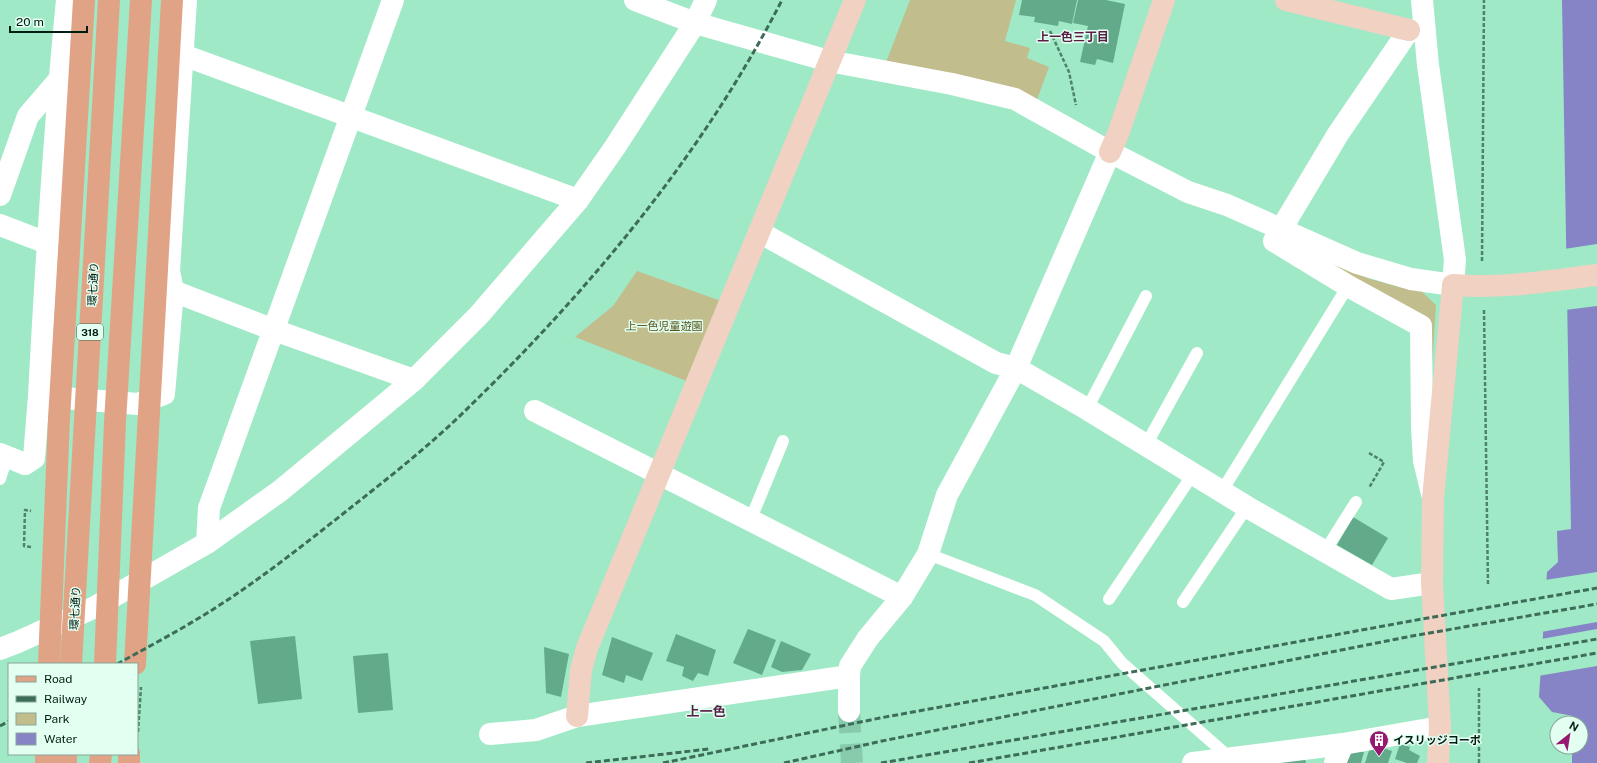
<svg xmlns="http://www.w3.org/2000/svg" width="1597" height="763" font-family="'Public Sans','Noto Sans JP',sans-serif">
  <style>
    .green { fill: #c1bd8d }
    .water { fill: #8684c7 }
    .pier { fill: #9fe9c7 }
    .building { fill: #62aa8a }
    .lines { fill: none; stroke-linecap: round; stroke-linejoin: round }
    .street-tunnel { stroke: #87caac; stroke-width: 22; stroke-dasharray: 22 11; stroke-linecap: butt }
    .path { stroke: #4e826b; stroke-width: 2.5; stroke-dasharray: 4 2; stroke-linecap: butt }
    .lane { stroke: #fff; stroke-width: 12 }
    .street { stroke: #fff; stroke-width: 22 }
    .secondary { stroke: #f0d1c2; stroke-width: 22 }
    .primary { stroke: #e1a386; stroke-width: 22 }
    .rail { stroke: #3d6c58; stroke-width: 3; stroke-dasharray: 6 3; stroke-linecap: butt }
    .labels { text-anchor: middle; stroke-width: 3; stroke-linejoin: round; paint-order: stroke }
    .shield { fill: #e2fff1; stroke: #446155; stroke-width: 1 }
    .shield-label { font-size: 10px; font-weight: bold; fill: #001d12 }
    .street-label { font-size: 11px; fill: #001d12; stroke: #e2fff1 }
    .park-label { font-size: 11px; fill: #555015; stroke: #e2fff1 }
    .poi-label { font-size: 11px; font-weight: bold; fill: #001d12; stroke: #e2fff1; text-anchor: start }
    .neighbourhood-label { font-size: 12px; font-weight: bold; fill: #591e44; stroke: #e2fff1 }
    .quarter-label { font-size: 13px; font-weight: bold; fill: #591e44; stroke: #e2fff1 }
  </style>
  <rect width="100%" height="100%" fill="#9fe9c7"/>
  <!-- green -->
  <g class="green">
    <path d="M 910,0 L 1016,0 L 1005,41 L 1030,48 L 1027,58 L 1049,67 L 1035,105 L 885,65 Z"/>
    <path d="M 1288,244 L 1370,279 L 1403,288 L 1421,291 L 1436,305 L 1428,427 L 1427,322 Z"/>
    <path d="M 637,271 L 721,301 L 689,382 L 575,337 L 613,306 Z"/>
  </g>
  <!-- water -->
  <path class="water" d="M 1562,0 L 1597,0 L 1597,763 L 1572,763 L 1572,747 L 1581,747 L 1581,723 L 1573,723 L 1573,716 L 1552,712 L 1539,697 L 1547,572 L 1558,562 L 1557,531 L 1571,529 Z"/>
  <!-- pier -->
  <g class="pier">
    <path d="M 1597,244 L 1597,306 L 1565,310 L 1564,249 Z"/>
    <path d="M 1597,572 L 1597,622 L 1541,632 L 1545,580 Z"/>
    <path d="M 1597,629 L 1597,666 L 1538,676 L 1541,639 Z"/>
  </g>
  <!-- building -->
  <g class="building">
    <path d="M 1022,0 L 1077,0 L 1072,24 L 1059,21 L 1058,26 L 1034,22 L 1035,17 L 1019,15 Z"/>
    <path d="M 1078,0 L 1106,0 L 1125,4 L 1113,63 L 1097,59 L 1095,65 L 1080,62 L 1088,26 L 1073,23 Z"/>
    <path d="M 1353,517 L 1388,538 L 1372,565 L 1337,545 Z"/>
    <path d="M 748,629 L 776,640 L 762,675 L 733,663 Z"/>
    <path d="M 676,634 L 716,650 L 708,676 L 698,673 L 693,681 L 682,676 L 684,667 L 666,661 Z"/>
    <path d="M 295,636 L 302,699 L 258,704 L 250,641 Z"/>
    <path d="M 612,637 L 653,653 L 642,681 L 626,675 L 624,683 L 602,675 Z"/>
    <path d="M 781,641 L 811,654 L 802,670 L 782,672 L 771,667 Z"/>
    <path d="M 544,647 L 569,654 L 561,697 L 546,693 Z"/>
    <path d="M 388,653 L 393,710 L 358,713 L 353,656 Z"/>
    <path d="M 1371,744 L 1392,751 L 1388,763 L 1365,763 Z"/>
    <path d="M 1400,744 L 1410,747 L 1409,750 L 1420,756 L 1417,763 L 1407,763 L 1395,759 Z"/>
    <path d="M 1346,747 L 1364,752 L 1361,763 L 1341,763 Z"/>
    <path d="M 1304,754 L 1306,763 L 1281,763 L 1280,760 Z"/>
  </g>
  <g class="lines">
    <!-- street-tunnel -->
    <path class="street-tunnel" d="M 849,711 L 852,763"/>
    <!-- path -->
    <g class="path">
      <path d="M 1050,31 L 1069,72 L 1076,105"/>
      <path d="M 1482,261 L 1484,0"/>
      <path d="M 1484,310 L 1488,586"/>
      <path d="M 1369,453 L 1384,462 L 1369,488"/>
      <path d="M 31,547 L 24,546 L 25,510 L 31,511"/>
      <path d="M 138,732 L 141,687"/>
      <path d="M 1479,763 L 1479,688"/>
    </g>
    <!-- lane -->
    <g class="lane">
      <path d="M 1087,409 L 1146,296"/>
      <path d="M 1146,445 L 1197,353"/>
      <path d="M 0,479 L 7,457"/>
      <path d="M 1222,491 L 1348,286"/>
      <path d="M 750,521 L 783,441"/>
      <path d="M 1325,551 L 1356,502"/>
      <path d="M 928,554 L 1035,595 L 1104,641 L 1122,663 L 1222,751 L 1226,758"/>
      <path d="M 1109,599 L 1193,474"/>
      <path d="M 1183,602 L 1247,507"/>
    </g>
    <!-- street -->
    <g class="street">
      <path d="M 67,0 C 54,132 46,264 39,396 L 138,404 L 164,394 L 173,291 L 169,271 L 186,0"/>
      <path d="M 635,0 L 695,23 L 829,61 L 952,84 L 1015,99 L 1110,152 L 1188,192 L 1227,205 L 1357,263 L 1411,279 L 1453,285 L 1455,260 L 1428,65 L 1422,0"/>
      <path d="M 1424,32 L 1409,30 L 1338,134 L 1274,241 L 1348,286 L 1421,326 L 1422,428 L 1424,461 L 1432,494"/>
      <path d="M 183,55 L 578,200"/>
      <path d="M 0,195 L 28,116 L 59,80"/>
      <path d="M 0,225 L 47,243"/>
      <path d="M 759,232 L 996,363 L 1016,368 L 1087,409 L 1247,507 L 1391,589 L 1432,583"/>
      <path d="M 173,291 L 274,330 L 414,380"/>
      <path d="M 535,411 L 902,597"/>
      <path d="M 0,454 L 25,464 L 34,458 L 39,396"/>
      <path d="M 207,543 L 209,508 L 393,0"/>
      <path d="M 0,649 L 18,642 L 93,608 L 207,543 L 280,491 L 414,380 L 479,315 L 578,200 L 615,147 L 695,23 L 706,0"/>
      <path d="M 849,676 L 849,711"/>
      <path d="M 490,734 L 536,730 L 577,716 L 849,676 L 850,666 L 868,638 L 902,597 L 928,554 L 947,495 L 1016,368 L 1110,152"/>
      <path d="M 1193,763 L 1343,744 L 1440,727"/>
      <path d="M 1335,763 L 1343,744"/>
    </g>
    <!-- secondary -->
    <g class="secondary">
      <path d="M 1286,0 L 1409,30"/>
      <path d="M 1110,152 L 1118,134 L 1164,0"/>
      <path d="M 577,716 L 581,670 L 587,648 L 855,0"/>
      <path d="M 1438,763 L 1440,727 L 1432,583 L 1433,499 L 1453,285 C 1501,289 1549,281 1597,275"/>
    </g>
    <!-- primary -->
    <g class="primary">
      <path d="M 49,664 L 59,419 L 84,0"/>
      <path d="M 71,664 L 109,0"/>
      <path d="M 105,664 L 115,422 L 141,0"/>
      <path d="M 135,664 L 172,0"/>
      <path d="M 46,763 L 46,754"/>
      <path d="M 66,763 L 66,754"/>
      <path d="M 100,763 L 101,754"/>
      <path d="M 129,763 L 129,754"/>
    </g>
    <!-- rail -->
    <g class="rail">
      <path d="M 117,664 C 154,644 193,623 229,599 C 268,573 306,543 344,513 C 387,479 432,444 471,405 C 593,286 704,152 782,0"/>
      <path d="M 0,726 L 9,721"/>
      <path d="M 586,763 L 709,749"/>
      <path d="M 663,763 L 880,718 L 1411,621 L 1597,588"/>
      <path d="M 784,763 L 882,741 L 1412,636 L 1597,604"/>
      <path d="M 881,763 L 1597,639"/>
      <path d="M 969,763 L 1597,653"/>
    </g>
  </g>
  <!-- icons -->
  <defs>
    <symbol id="building-pin" viewBox="-11 -11 22 30"><path d="M0 17L-7.5 6A9.5 9.5 0 1 1 7.5 6Z" fill="#971870" stroke="#e2fff1"/><path d="M-4-6H4V6H1V3H-1V6H-4ZM-2.5-4.3h1.7v1.8h-1.7ZM.8-4.3h1.7v1.8H.8ZM-2.5-1h1.7V.8h-1.7ZM.8-1h1.7V.8H.8Z" fill="#fff"/></symbol>
  </defs>
  <g fill-rule="evenodd">
    <use href="#building-pin" x="1368" y="729" width="22" height="30"/>
  </g>
  <g class="labels">
    <!-- shield labels -->
    <rect class="shield" x="77" y="324" width="26" height="16" rx="3"/>
    <g class="shield-label">
      <text x="90" y="336">318</text>
    </g>
    <!-- street labels -->
    <g class="street-label">
      <text transform="translate(93 284) rotate(-87)" y="4">環七通り</text>
      <text transform="translate(75 608) rotate(-87)" y="4">環七通り</text>
    </g>
    <!-- park labels -->
    <g class="park-label">
      <text x="664" y="330">上一色児童遊園</text>
    </g>
    <!-- poi labels -->
    <g class="poi-label">
      <text x="1393" y="744">イスリッジコーポ</text>
    </g>
    <!-- neighbourhood labels -->
    <g class="neighbourhood-label">
      <text x="1073" y="41">上一色三丁目</text>
    </g>
    <!-- quarter labels -->
    <g class="quarter-label">
      <text x="706" y="716">上一色</text>
    </g>
  </g>
  <!-- legend -->
  <rect x="8" y="663" width="130" height="92" fill="#e2fff1" stroke="#88a598"/>
  <rect x="16" y="676" width="20" height="6" fill="#e1a386" stroke="#88a598"/>
  <text x="44" y="683" font-size="12" fill="#001d12">Road</text>
  <rect x="16" y="696" width="20" height="6" fill="#3d6c58" stroke="#88a598"/>
  <text x="44" y="703" font-size="12" fill="#001d12">Railway</text>
  <rect x="16" y="713" width="20" height="12" fill="#c1bd8d" stroke="#88a598"/>
  <text x="44" y="723" font-size="12" fill="#001d12">Park</text>
  <rect x="16" y="733" width="20" height="12" fill="#8684c7" stroke="#88a598"/>
  <text x="44" y="743" font-size="12" fill="#001d12">Water</text>
  <!-- north arrow -->
  <g transform="translate(1569 735) rotate(30)"><circle r="19" fill="#e2fff1" stroke="#88a598"/>
  <path d="M0-3L7 15L0 10L-7 15Z" fill="#971870"/>
  <text y="-6" font-size="11" font-weight="bold" text-anchor="middle" fill="#001d12">N</text>
  </g>
  <!-- scale -->
  <path d="M10 26v6h77v-6" fill="none" stroke="#001d12" stroke-width="2"/>
  <text x="16" y="26" font-size="12" fill="#001d12" stroke="#e2fff1" stroke-width="3" paint-order="stroke">20 m</text>
</svg>
